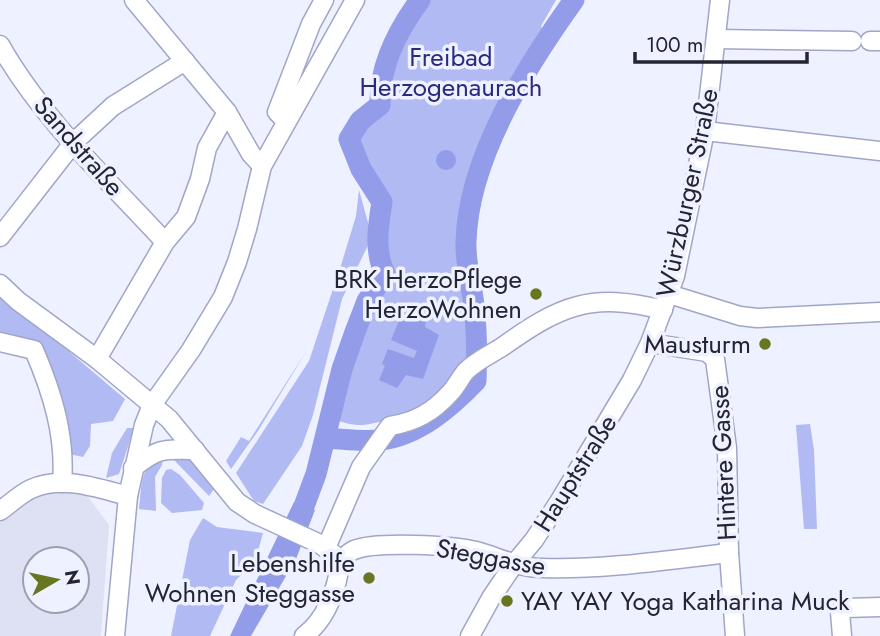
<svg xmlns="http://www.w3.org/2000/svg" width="880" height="636" font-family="Jost,sans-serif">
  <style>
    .built { fill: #dee1f3; fill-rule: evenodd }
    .green { fill: #b1baf3 }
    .water { fill: #929ce9 }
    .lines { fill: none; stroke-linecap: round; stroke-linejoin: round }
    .river { stroke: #929ce9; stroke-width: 21 }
    .minor-casing { stroke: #a0a6c7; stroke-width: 21 }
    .minor { stroke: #fff; stroke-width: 18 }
    .poi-dot { fill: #687622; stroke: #eef1ff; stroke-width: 2.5 }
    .labels { text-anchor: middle; stroke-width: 7; stroke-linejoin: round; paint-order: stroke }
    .park-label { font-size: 26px; fill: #2c2981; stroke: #eef1ff }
    .street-label { font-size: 26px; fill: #232532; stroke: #eef1ff }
    .poi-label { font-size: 26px; fill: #232532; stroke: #eef1ff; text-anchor: end }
  </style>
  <rect width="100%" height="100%" fill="#eef1ff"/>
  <!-- built -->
  <path class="built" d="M 39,491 L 86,494 L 109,525 L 101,636 L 0,636 L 0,517 ZM 35,559 L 77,559 L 77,601 L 35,601 Z"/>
  <!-- green -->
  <g class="green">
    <path d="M 420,0 L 556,0 L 541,26 L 547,38 L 507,105 L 473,189 L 466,243 L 474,306 L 477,349 C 460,365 449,388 431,403 C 421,412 372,426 358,425 C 350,425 340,421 331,419 C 344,364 354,321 385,274 C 375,251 378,226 382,202 L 361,169 L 349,139 L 360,121 L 380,105 C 379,67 397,31 420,0 Z"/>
    <path d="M 359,190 L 372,237 L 342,299 L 313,415 L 302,446 L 263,504 L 254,501 L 236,473 L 309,361 L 342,262 L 356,216 Z"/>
    <path d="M 0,293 L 125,399 L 113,421 L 91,424 L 90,446 L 83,457 L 60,452 L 34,350 L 0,342 Z"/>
    <path d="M 307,350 L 258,431 L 231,469 L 226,461 L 241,437 L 249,441 Z"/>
    <path d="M 810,424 L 814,450 L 817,529 L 804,529 L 796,425 Z"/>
    <path d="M 127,428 L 134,428 L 119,474 L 106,478 L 112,453 Z"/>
    <path d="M 163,454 L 162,465 L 155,477 L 156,511 L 139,509 C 142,485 139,467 163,454 Z"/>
    <path d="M 177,455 L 188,456 L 214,489 L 209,496 L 174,460 Z"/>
    <path d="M 171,469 L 180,475 L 204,503 L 202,510 L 172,513 L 161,503 L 162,478 L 166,470 Z"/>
    <path d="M 203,518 L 217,527 L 263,533 L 255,562 L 236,580 L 210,636 L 171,636 L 190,540 Z"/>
  </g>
  <!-- water -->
  <g class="water">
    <circle cx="446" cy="160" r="10"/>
    <path d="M 409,304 L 428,309 L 425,327 L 439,335 L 423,379 L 406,375 L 397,388 L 379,380 L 385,366 L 382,364 L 388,349 L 414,358 L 417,351 L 391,340 L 401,316 L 404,317 Z"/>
    <path d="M 294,502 L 315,510 L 296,559 L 251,636 L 230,636 Z"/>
  </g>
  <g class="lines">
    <!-- river -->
    <g class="river">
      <path d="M 326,438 C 343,439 363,442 380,440 C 418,436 451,407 476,381 C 477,356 477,331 474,306 C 472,285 465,263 466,242 C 468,158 526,67 574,0"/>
      <path d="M 294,533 L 316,474 L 342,369 L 355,332 L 367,301 L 385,274 C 374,251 378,226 382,202 L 361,169 L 349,139 L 360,121 L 380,105 C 379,67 397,31 420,0"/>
    </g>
    <defs>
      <g id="minor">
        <path d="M 134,0 L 227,112 L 251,154 L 262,166"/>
        <path d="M 716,39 L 852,41"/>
        <path d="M 870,41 L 880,41"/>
        <path d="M 0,45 C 41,118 109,181 165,242"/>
        <path d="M 286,121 L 277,112 L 311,24 L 324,0"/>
        <path d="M 705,131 L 880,151"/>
        <path d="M 0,237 L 74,142 L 113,106 L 185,61"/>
        <path d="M 0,284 L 18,301 L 97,359 L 169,419 L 237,502 L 255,514 L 320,544 L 341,560"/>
        <path d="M 669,294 L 740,316 L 757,318 L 880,312"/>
        <path d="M 0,342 L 34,350 C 52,392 66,436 62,483"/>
        <path d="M 650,343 L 707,352 L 715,359 L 727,448 L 729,553 L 735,636"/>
        <path d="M 97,359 L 165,242 L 186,217 L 200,179 L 207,148 L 227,112"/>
        <path d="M 133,468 C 158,448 163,449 195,450"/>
        <path d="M 0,511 C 10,504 20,494 31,489 C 63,475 97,488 128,496"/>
        <path d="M 326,548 L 361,467 L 390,426 C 415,422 433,412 450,393 C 456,387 460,378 466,371 C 476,361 491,354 502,347 C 561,305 591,292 663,310"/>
        <path d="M 341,560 C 345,557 349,552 354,550 C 375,541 453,545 476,551 C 498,557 519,568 542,568 C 604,570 667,560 729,553"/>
        <path d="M 115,636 L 128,496 L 144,425 L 152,405 L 191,350 L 223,297 L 237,262 L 247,229 L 262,166 L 355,0"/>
        <path d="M 304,636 C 328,618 337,588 341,560"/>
        <path d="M 470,636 L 491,598 L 514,564 L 534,540 L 559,502 L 632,380 L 650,343 L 675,276 L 705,131 L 720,0"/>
        <path d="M 842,636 L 840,612 L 845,608 L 880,607"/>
      </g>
    </defs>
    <!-- minor casing -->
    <use href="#minor" class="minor-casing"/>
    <!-- minor -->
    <use href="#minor" class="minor"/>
  </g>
  <!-- markers -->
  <g class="poi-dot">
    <circle cx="536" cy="294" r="7"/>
    <circle cx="765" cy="344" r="7"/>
    <circle cx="369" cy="578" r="7"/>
    <circle cx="507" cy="601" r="7"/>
  </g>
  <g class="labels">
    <!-- park labels -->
    <g class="park-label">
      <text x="451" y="66">Freibad<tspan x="451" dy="30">Herzogenaurach</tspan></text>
    </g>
    <!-- street labels -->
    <g class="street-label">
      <text transform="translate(79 146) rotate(49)" y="9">Sandstraße</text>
      <text transform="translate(687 193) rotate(-78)" y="9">Würzburger Straße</text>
      <text transform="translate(723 463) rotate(-93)" y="9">Hintere Gasse</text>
      <text transform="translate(575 473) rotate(-58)" y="9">Hauptstraße</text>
      <text transform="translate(491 557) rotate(10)" y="9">Steggasse</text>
    </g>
    <!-- poi labels -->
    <g class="poi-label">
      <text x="522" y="288">BRK HerzoPflege<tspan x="522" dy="30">HerzoWohnen</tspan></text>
      <text x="751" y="353">Mausturm</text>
      <text x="355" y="572">Lebenshilfe<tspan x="355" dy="30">Wohnen Steggasse</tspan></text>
      <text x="521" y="610" text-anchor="start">YAY YAY Yoga Katharina Muck</text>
    </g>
  </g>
  <!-- north arrow -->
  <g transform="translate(56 580) rotate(81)"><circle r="33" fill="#eef1ff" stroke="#9d9fad" stroke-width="2"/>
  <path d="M0-5L12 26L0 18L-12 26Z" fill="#687622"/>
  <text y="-10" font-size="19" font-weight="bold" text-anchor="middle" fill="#232532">N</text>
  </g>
  <!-- scale -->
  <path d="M635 52v10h172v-10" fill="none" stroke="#232532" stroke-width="3.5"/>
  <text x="646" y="52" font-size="21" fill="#232532" stroke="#eef1ff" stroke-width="5" paint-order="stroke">100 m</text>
</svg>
